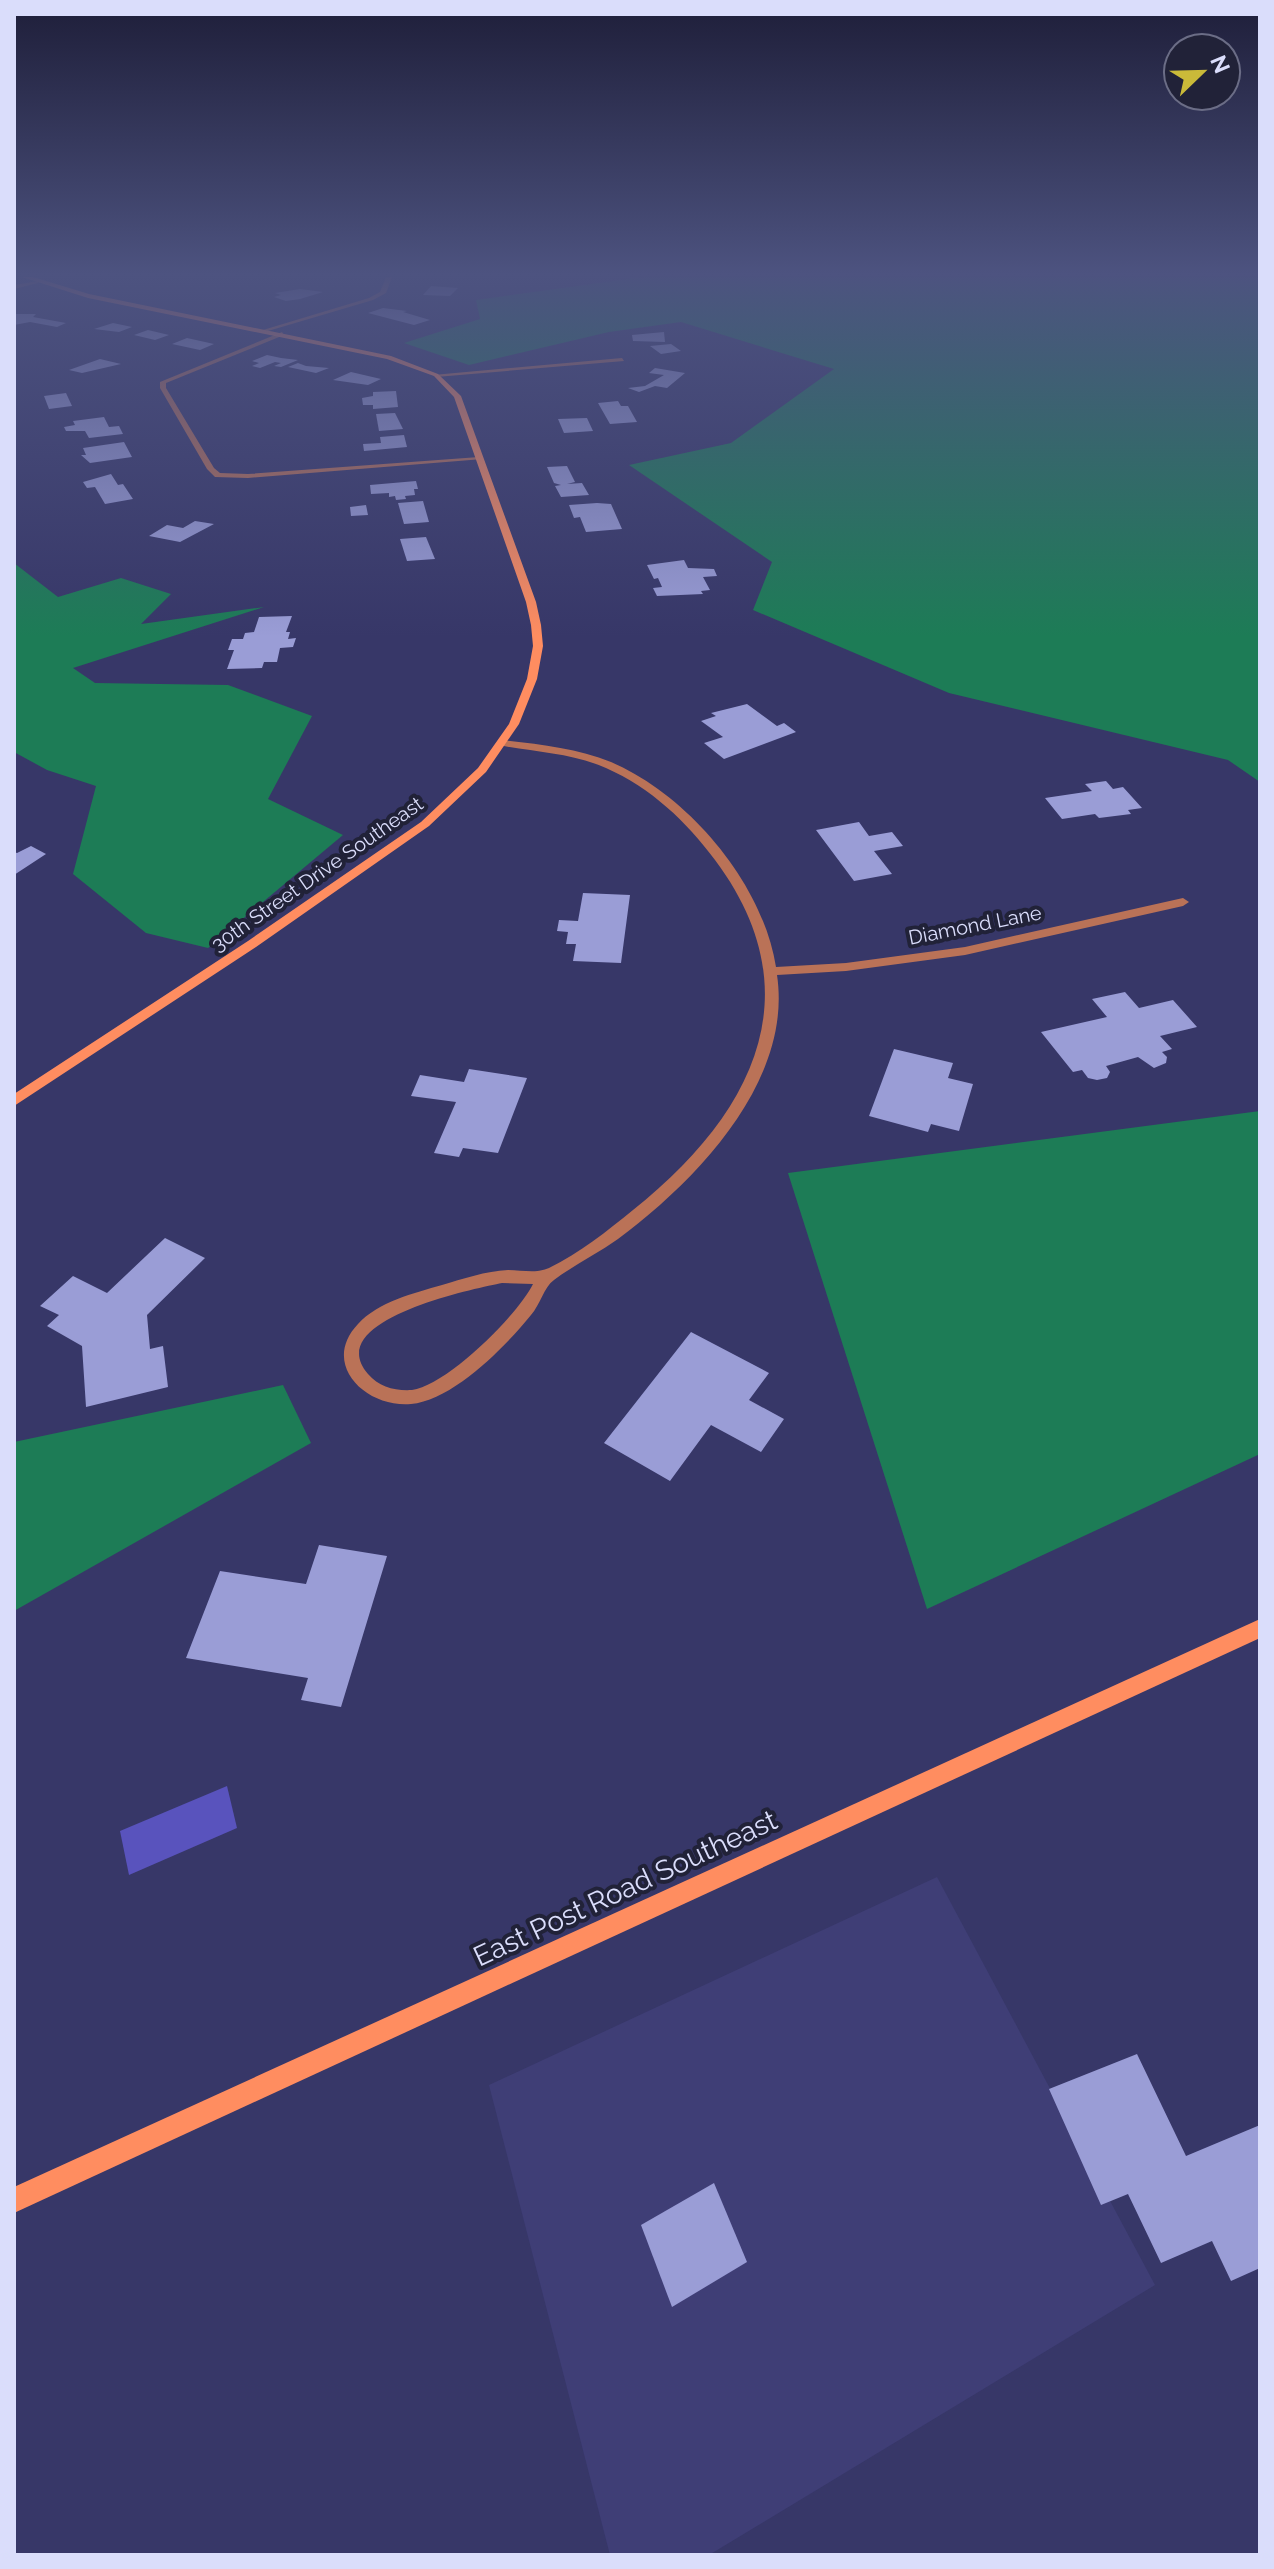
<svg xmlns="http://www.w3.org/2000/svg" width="1274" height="2569" font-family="Raleway,sans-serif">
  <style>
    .built { fill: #3f3e76 }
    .green { fill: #1d7c56 }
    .water { fill: #5953bd }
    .building { fill: #9a9dd6 }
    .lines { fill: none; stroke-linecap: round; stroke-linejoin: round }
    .lane { fill: #ba7257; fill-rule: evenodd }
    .street { fill: #ba7257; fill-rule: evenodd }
    .secondary { fill: #ff8d60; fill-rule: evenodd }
    .labels { text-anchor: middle; stroke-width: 8; stroke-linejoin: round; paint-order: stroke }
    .far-street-label { font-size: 20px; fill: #daddfb; stroke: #212238 }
    .near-street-label { font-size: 28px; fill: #daddfb; stroke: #212238 }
  </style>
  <rect width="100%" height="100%" fill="#373768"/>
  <!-- built -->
  <path class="built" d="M 937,1877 L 1155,2285 L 709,2555 L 610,2555 L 489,2085 Z"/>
  <!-- green -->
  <g class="green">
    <path d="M 642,277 L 1260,277 L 1260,782 L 1228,760 L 949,693 L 753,610 L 772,562 L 629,465 L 731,443 L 834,369 L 681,322 L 609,332 L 469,365 L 404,343 L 480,319 L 476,300 Z"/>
    <path d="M 14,563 L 58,597 L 121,578 L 171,594 L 141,624 L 264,607 L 73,668 L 95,683 L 228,685 L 312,716 L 268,799 L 343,835 L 208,948 L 146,933 L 73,874 L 96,786 L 47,770 L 14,752 Z"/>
    <path d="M 1260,1111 L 1260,1454 L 927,1609 L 788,1173 Z"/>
    <path d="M 283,1385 L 311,1443 L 14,1611 L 14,1442 Z"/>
  </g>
  <!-- water -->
  <path class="water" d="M 227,1786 L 237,1828 L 129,1875 L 120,1831 Z"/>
  <!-- building -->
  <g class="building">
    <path d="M 431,286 L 458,288 L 450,296 L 423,295 Z"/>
    <path d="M 300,289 L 323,292 L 300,299 L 286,301 L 274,297 L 281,295 L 275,293 Z"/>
    <path d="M 383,308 L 407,311 L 403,312 L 430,320 L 414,325 L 368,313 Z"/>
    <path d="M 14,314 L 36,314 L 33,317 L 66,323 L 57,327 L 30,322 L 14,325 Z"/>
    <path d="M 113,323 L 132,327 L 119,332 L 94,329 Z"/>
    <path d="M 148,330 L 169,335 L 155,340 L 134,335 Z"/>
    <path d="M 664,332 L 665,342 L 633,341 L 632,335 Z"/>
    <path d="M 187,338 L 214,344 L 200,350 L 172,344 Z"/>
    <path d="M 671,344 L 681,351 L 661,354 L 650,346 Z"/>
    <path d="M 267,355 L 281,358 L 298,360 L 281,367 L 274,366 L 281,363 L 275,362 L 260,368 L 252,366 L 259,363 L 252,361 Z"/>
    <path d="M 100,359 L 121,364 L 82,373 L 69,370 Z"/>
    <path d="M 298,363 L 306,366 L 329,368 L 316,373 L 288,367 Z"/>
    <path d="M 655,368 L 685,373 L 667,388 L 655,386 L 639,392 L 628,388 L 645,386 L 664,375 L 649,373 Z"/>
    <path d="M 351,372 L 381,379 L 368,385 L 333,380 Z"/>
    <path d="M 396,391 L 398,407 L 373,409 L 373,405 L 363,405 L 362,398 L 373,396 L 373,392 Z"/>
    <path d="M 66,393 L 72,406 L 49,409 L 44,396 Z"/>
    <path d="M 618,401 L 621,406 L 628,406 L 637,422 L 610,424 L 598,403 Z"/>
    <path d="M 395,413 L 403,429 L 379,431 L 376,414 Z"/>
    <path d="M 104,417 L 109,427 L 119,426 L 123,434 L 89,438 L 85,431 L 66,431 L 64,427 L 75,425 L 73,421 Z"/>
    <path d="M 587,418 L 593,431 L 564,433 L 558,419 Z"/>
    <path d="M 404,435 L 407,447 L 364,451 L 363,444 L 381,443 L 380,437 Z"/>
    <path d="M 124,442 L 132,457 L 90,463 L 81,455 L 86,455 L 83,448 Z"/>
    <path d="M 567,466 L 575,482 L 567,484 L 582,483 L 589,495 L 561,497 L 555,486 L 561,485 L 554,483 L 547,467 Z"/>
    <path d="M 111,474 L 118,485 L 123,484 L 133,499 L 105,504 L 95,487 L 87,488 L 83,482 Z"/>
    <path d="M 416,481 L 418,489 L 414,489 L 415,495 L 405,496 L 406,499 L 396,500 L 395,496 L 389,497 L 389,493 L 371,494 L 370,485 Z"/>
    <path d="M 423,501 L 429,522 L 404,524 L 398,503 Z"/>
    <path d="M 597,503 L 611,504 L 622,529 L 586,532 L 580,517 L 574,518 L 569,505 Z"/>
    <path d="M 366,505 L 368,515 L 351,516 L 350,507 Z"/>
    <path d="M 195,521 L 214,524 L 180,542 L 149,536 L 167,525 L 183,528 Z"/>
    <path d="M 426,537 L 435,559 L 407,561 L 400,539 Z"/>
    <path d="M 684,560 L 688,568 L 714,569 L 717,576 L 703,577 L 710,590 L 701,591 L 703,594 L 657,596 L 653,588 L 662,587 L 658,578 L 654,579 L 647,565 Z"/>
    <path d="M 292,616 L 286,632 L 290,632 L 288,639 L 296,638 L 293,647 L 280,648 L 277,662 L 264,662 L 262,668 L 227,669 L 234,650 L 228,650 L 232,639 L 243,639 L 245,633 L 254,632 L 259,617 Z"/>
    <path d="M 747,704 L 777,726 L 784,723 L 796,732 L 724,759 L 704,743 L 723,737 L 701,721 L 716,716 L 711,713 Z"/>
    <path d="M 1106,781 L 1113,789 L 1123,787 L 1142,808 L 1128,810 L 1131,814 L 1099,818 L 1095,814 L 1062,819 L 1045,798 L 1092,791 L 1085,784 Z"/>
    <path d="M 859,822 L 869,836 L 892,832 L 903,846 L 874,851 L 892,874 L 854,881 L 816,830 Z"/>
    <path d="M 31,846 L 46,854 L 14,875 L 14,852 L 17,853 Z"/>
    <path d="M 583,893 L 630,895 L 621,963 L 573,961 L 576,944 L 566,944 L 568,932 L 557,931 L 559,920 L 578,921 Z"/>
    <path d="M 1125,992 L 1139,1008 L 1173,1000 L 1197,1027 L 1160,1036 L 1172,1049 L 1162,1052 L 1167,1057 L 1166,1063 L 1154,1068 L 1138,1057 L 1106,1066 L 1110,1072 L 1107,1078 L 1097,1080 L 1088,1078 L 1082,1070 L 1073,1072 L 1041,1032 L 1107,1017 L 1092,999 Z"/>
    <path d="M 894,1049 L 953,1063 L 948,1078 L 973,1084 L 959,1131 L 931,1124 L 928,1132 L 869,1116 Z"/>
    <path d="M 469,1069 L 527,1078 L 498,1153 L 463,1148 L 459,1157 L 434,1153 L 456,1102 L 411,1096 L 420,1075 L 464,1082 Z"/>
    <path d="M 165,1238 L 205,1258 L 147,1315 L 150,1349 L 163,1346 L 168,1387 L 86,1407 L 82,1346 L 47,1326 L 59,1315 L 40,1306 L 73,1276 L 107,1293 Z"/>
    <path d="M 691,1332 L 769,1373 L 749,1400 L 784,1419 L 761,1452 L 711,1425 L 670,1481 L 604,1443 Z"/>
    <path d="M 319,1545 L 387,1556 L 341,1707 L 301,1700 L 308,1678 L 186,1658 L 220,1571 L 306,1584 Z"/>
    <path d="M 1137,2054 L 1186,2156 L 1260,2125 L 1260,2268 L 1231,2281 L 1212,2241 L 1161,2263 L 1128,2194 L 1101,2205 L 1049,2089 Z"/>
    <path d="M 714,2183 L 747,2262 L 672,2307 L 641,2225 Z"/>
  </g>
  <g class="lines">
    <!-- lane -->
    <path class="lane" d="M 622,358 L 624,361 L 436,377 L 433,375 Z"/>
    <!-- street -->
    <g class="street">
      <path d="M 386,277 L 392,277 L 386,293 L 373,300 L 268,331 L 263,330 L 369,298 L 380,292 Z"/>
      <path d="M 38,281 L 38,283 L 14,289 L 14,285 Z"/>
      <path d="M 282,332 L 284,335 L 166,383 L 166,388 L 214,468 L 220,473 L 248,474 L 479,457 L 483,459 L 248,478 L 215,477 L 207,469 L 160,388 L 160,382 Z"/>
      <path d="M 502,740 C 538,744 577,748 611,762 C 688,795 763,883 776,967 L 846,963 L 965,947 L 1183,898 L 1189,902 L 1183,906 L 965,955 L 846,971 L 777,975 C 793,1081 696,1181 618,1239 C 597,1254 574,1265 554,1280 C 544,1287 540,1305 531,1315 C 505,1347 453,1400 411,1404 C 366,1408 320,1364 358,1324 C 378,1302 414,1293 442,1285 C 462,1279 486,1271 508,1270 C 522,1270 536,1274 549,1268 C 580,1253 607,1231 633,1210 C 751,1116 816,995 715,860 C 686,821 651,788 606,768 C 572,753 534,752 498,745 L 498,741 ZM 502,1283 L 533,1284 C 518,1315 446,1386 412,1390 C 395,1391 379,1387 368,1374 C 321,1320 473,1289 502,1283 Z"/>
    </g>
    <!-- secondary -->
    <g class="secondary">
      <path d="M 22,277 L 33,277 L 89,294 L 391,356 L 438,374 L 461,396 L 536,602 L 541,625 L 543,646 L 537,679 L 519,724 L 486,772 L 429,826 L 256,947 L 14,1106 L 14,1094 L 248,941 L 421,822 L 478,768 L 509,724 L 527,679 L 533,646 L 531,625 L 526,602 L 454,397 L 434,376 L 387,359 L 88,298 Z"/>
      <path d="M 1260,1619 L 1260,1638 L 14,2213 L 14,2187 Z"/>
    </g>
  </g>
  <!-- sky -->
  <linearGradient id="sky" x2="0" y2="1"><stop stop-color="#1e1e39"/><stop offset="0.43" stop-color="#4d5380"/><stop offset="1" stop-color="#4d5380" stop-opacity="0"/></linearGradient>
  <rect width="1274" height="637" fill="url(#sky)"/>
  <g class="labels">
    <!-- far-street labels -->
    <g class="far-street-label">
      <text transform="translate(317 874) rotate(-35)" y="7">30th Street Drive Southeast</text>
      <text transform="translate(975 925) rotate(-11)" y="7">Diamond Lane</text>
    </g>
    <!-- near-street labels -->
    <g class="near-street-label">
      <text transform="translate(625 1888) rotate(-25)" y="10">East Post Road Southeast</text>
    </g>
  </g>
  <!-- border -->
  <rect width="1274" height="2569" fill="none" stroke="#daddfb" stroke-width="32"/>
  <!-- north arrow -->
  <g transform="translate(1202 72) rotate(67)"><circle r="38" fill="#212238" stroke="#6b6d86" stroke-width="2"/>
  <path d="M0-6L14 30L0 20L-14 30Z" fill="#caba39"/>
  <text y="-12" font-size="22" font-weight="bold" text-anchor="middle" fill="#daddfb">N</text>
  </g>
</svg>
